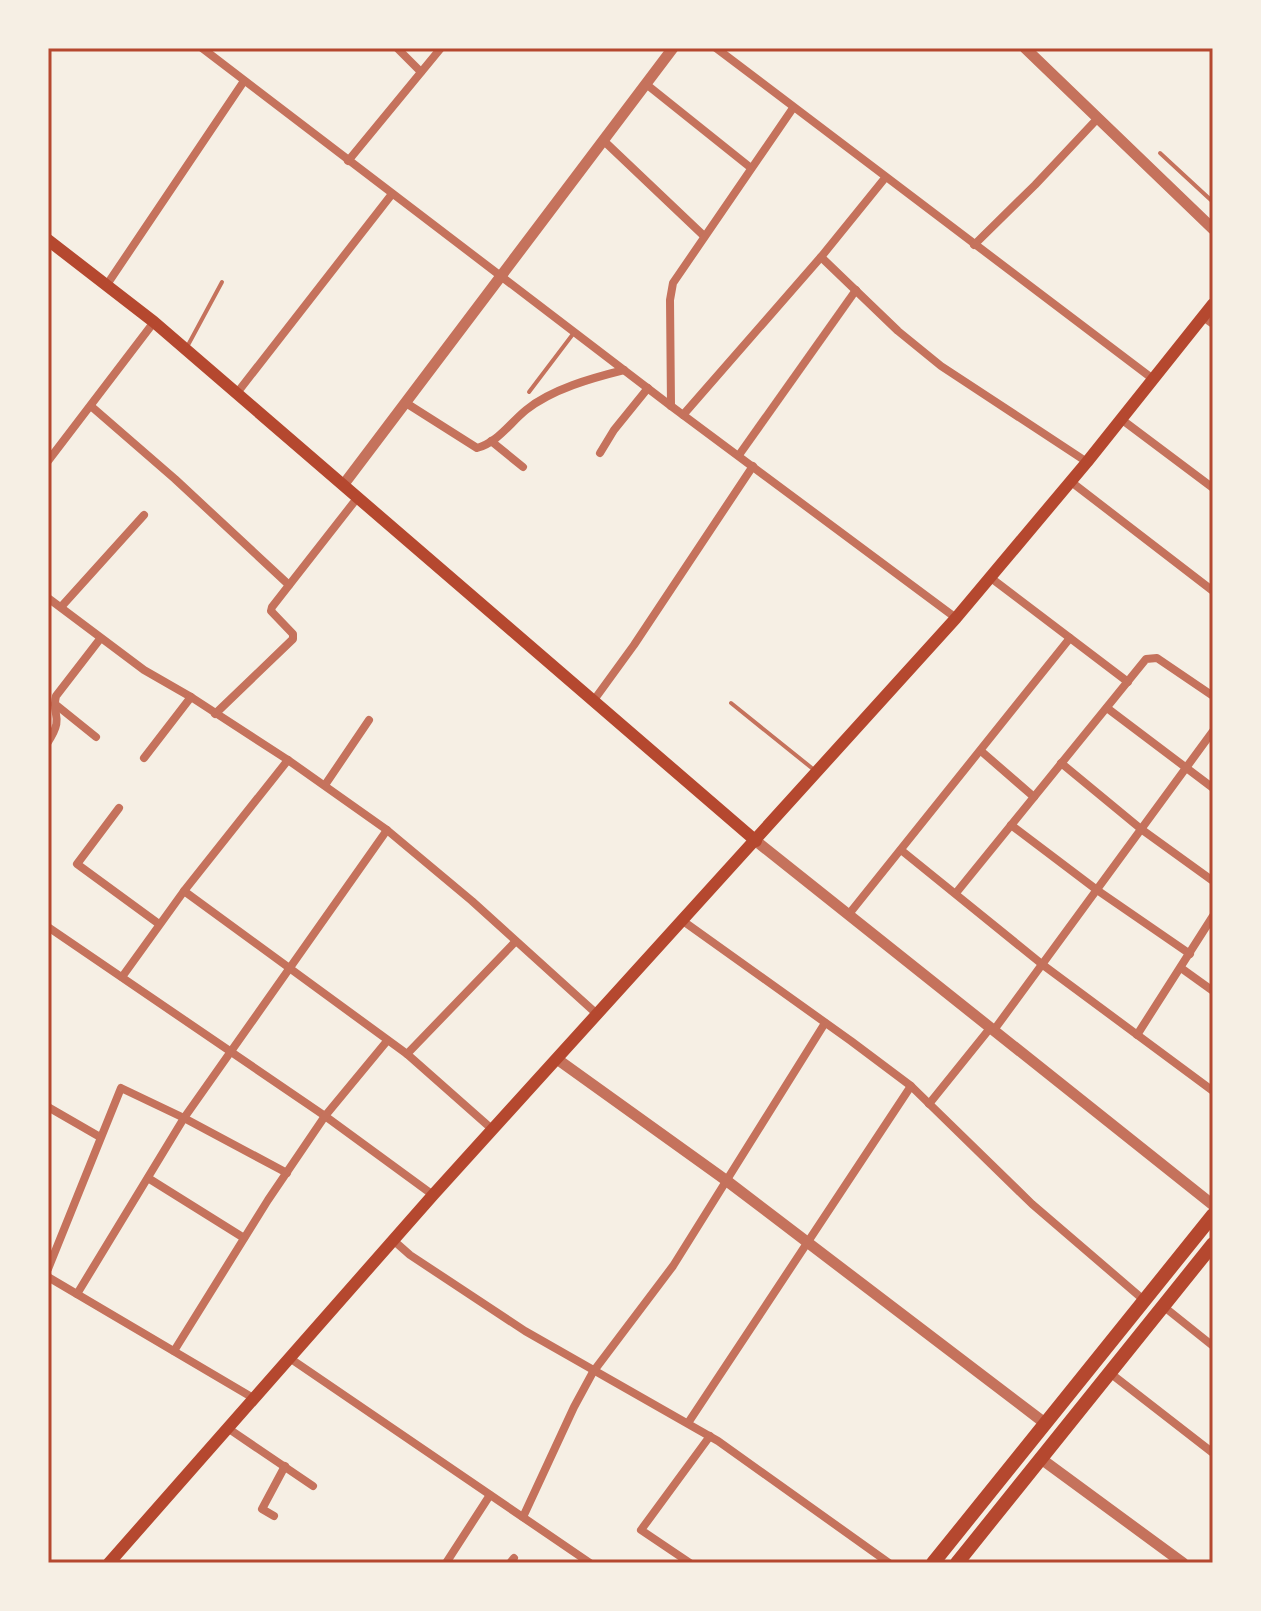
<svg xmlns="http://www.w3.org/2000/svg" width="1261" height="1611" font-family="Helvetica,sans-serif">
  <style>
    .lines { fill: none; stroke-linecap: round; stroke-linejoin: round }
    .service { stroke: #c5725c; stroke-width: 4 }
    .minor { stroke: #c5725c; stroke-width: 8 }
    .tertiary { stroke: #c5725c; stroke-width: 11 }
    .secondary { stroke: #b5482f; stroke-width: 12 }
    .primary { stroke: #b5482f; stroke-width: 14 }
    .neatline { fill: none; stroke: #b5482f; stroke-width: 3 }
  </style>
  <rect width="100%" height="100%" fill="#f6efe4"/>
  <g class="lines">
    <!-- service -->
    <g class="service">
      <path d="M 1160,153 L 1213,202"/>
      <path d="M 187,347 L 222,282"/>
      <path d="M 529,392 L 573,334"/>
      <path d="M 731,703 L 813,769"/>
    </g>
    <!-- minor -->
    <g class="minor">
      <path d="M 202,48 L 671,406 L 956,618"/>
      <path d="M 397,48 L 421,72"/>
      <path d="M 716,48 L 1153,379"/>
      <path d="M 646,84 L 751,168"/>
      <path d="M 604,141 L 704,236"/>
      <path d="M 348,161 L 441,48"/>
      <path d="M 974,245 L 1035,185 L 1098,118"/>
      <path d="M 821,257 L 898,331 L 941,366 L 1087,462"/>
      <path d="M 106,286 L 244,81"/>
      <path d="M 1203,317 L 1213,324"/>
      <path d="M 237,393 L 392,194"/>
      <path d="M 406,403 L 477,448 C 498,442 509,424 526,410 C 552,389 592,378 624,370"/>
      <path d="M 671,406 L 670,300 L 673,283 L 793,108"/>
      <path d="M 92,407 L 175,479 L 289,585"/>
      <path d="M 683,415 L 821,257 L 885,178"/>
      <path d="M 1121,419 L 1213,488"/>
      <path d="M 491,441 L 523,467"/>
      <path d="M 600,453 L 614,430 L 648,388"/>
      <path d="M 739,455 L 856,290"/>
      <path d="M 48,461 L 154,322"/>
      <path d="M 1070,481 L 1213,591"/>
      <path d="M 991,578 L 1128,682"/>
      <path d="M 48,598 L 144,670 L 191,697 L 288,760 L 387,830 L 472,901 L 598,1015"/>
      <path d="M 61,607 L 144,515"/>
      <path d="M 594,700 L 634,645 L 753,466"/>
      <path d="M 55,704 L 96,737"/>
      <path d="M 1107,708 L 1213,788"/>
      <path d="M 215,714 L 293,639 L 293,634 L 271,611 L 272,607 L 358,497"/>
      <path d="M 48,742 C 65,716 51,716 56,696 L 100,639"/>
      <path d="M 981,751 L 1034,797"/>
      <path d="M 144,758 L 191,697"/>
      <path d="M 1061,763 L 1141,829 L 1213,881"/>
      <path d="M 325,785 L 369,720"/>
      <path d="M 119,808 L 77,864 L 159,924"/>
      <path d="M 1011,825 L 1097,890 L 1190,954"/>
      <path d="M 901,850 L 1043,965 L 1213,1091"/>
      <path d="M 184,891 L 407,1054 L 493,1130"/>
      <path d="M 956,893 L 1146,659 L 1157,658 L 1213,696"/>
      <path d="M 849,914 L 1070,638"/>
      <path d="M 683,921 L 851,1041 L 911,1086 L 1032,1204 L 1145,1301"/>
      <path d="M 48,927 L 325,1116 L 433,1195"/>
      <path d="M 1181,968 L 1213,991"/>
      <path d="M 122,977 L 184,891 L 288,760"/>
      <path d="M 994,1030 L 1213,731"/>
      <path d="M 1137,1035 L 1213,916"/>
      <path d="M 407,1054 L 515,942"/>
      <path d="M 929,1104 L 991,1027"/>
      <path d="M 48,1107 L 100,1137"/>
      <path d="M 148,1178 L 244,1238"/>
      <path d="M 393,1240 L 410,1255 L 525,1331 L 718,1441 L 889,1563"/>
      <path d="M 48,1269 L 121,1088 L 184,1118 L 287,1173"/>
      <path d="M 48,1277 L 255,1399"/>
      <path d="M 77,1294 L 184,1118 L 387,830"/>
      <path d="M 1163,1306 L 1213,1346"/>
      <path d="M 174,1351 L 268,1200 L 325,1116 L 387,1041"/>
      <path d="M 291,1359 L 590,1563"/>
      <path d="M 1110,1373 L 1213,1453"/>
      <path d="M 688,1423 L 911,1086"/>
      <path d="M 229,1429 L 313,1486"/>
      <path d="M 274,1516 L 262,1509 L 285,1466"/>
      <path d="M 523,1517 L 574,1407 L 593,1372 L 673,1266 L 825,1023"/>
      <path d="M 446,1563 L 490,1495"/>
      <path d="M 510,1563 L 514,1558"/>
      <path d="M 690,1563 L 641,1530 L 710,1436"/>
    </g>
    <!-- tertiary -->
    <g class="tertiary">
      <path d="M 1025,48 L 1213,229"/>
      <path d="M 344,484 L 673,48"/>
      <path d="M 756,841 L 1213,1205"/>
      <path d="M 557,1059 L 727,1181 L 1046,1424"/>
      <path d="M 1040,1458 L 1183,1563"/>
    </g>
    <!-- secondary -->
    <g class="secondary">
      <path d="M 48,240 L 154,322 L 756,841"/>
      <path d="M 109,1563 L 433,1195 L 956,618 L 1087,462 L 1213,304"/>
    </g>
    <!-- primary -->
    <g class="primary">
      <path d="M 933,1563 L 1213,1215"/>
      <path d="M 957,1563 L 1213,1244"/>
    </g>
  </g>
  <!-- border -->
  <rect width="1261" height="1611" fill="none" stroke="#f6efe4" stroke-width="100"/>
  <rect x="50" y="50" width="1161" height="1511" class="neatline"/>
</svg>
